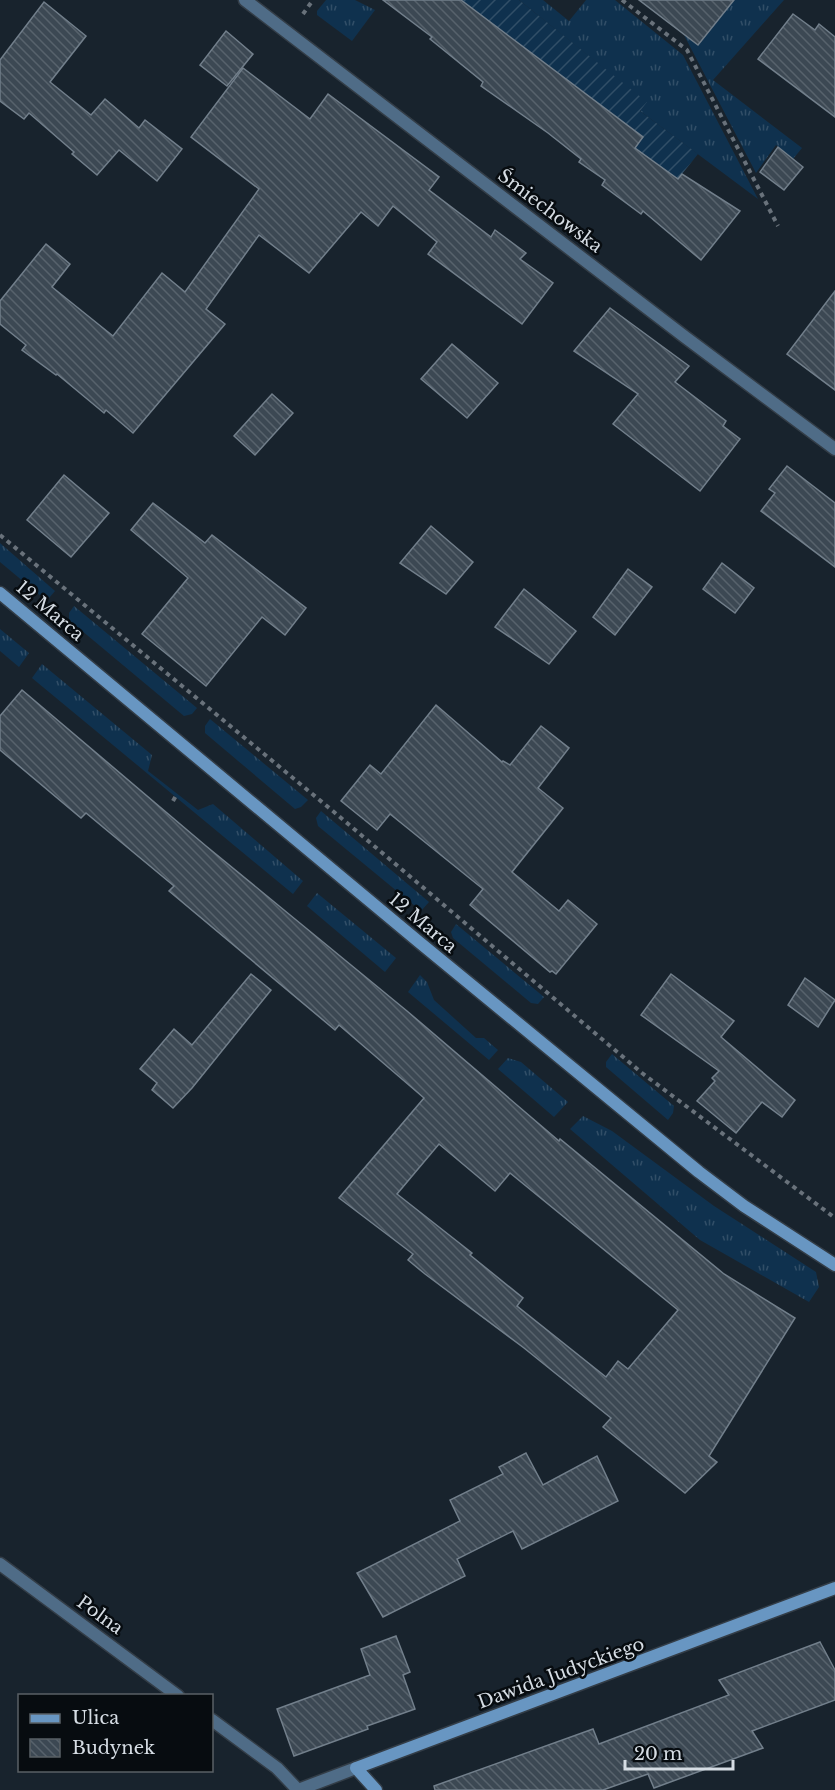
<svg xmlns="http://www.w3.org/2000/svg" width="835" height="1790" font-family="'Libre Baskerville',serif">
  <style>
    .grass { fill: url(#grass-tufts) }
    .garden { fill: url(#garden-furrows) }
    .building { fill: url(#building-back-hatch); stroke: #727f8b; stroke-width: 1.5; fill-rule: evenodd }
    .lines { fill: none; stroke-linecap: round; stroke-linejoin: round }
    .street-casing { stroke: #333d47; stroke-width: 15 }
    .secondary-casing { stroke: #333d47; stroke-width: 15 }
    .path { stroke: #69727b; stroke-width: 4; stroke-dasharray: 4.5 4.5; stroke-linecap: butt }
    .street { stroke: #4f6c87; stroke-width: 12 }
    .secondary { stroke: #6896c2; stroke-width: 12 }
    .labels { text-anchor: middle; stroke-width: 5; stroke-linejoin: round; paint-order: stroke }
    .street-label { font-size: 18px; fill: #d6dde4; stroke: #070c10 }
  </style>
  <defs>
    <pattern id="grass-tufts" width="24" height="20" patternUnits="userSpaceOnUse" patternTransform="scale(1.5)"><rect width="24" height="20" fill="#0f314e"/><path d="M3 7l-1-3M5 7V3M7 7l1-3M15 17l-1-3M17 17v-4M19 17l1-3" fill="none" stroke="#314e67"/></pattern>
    <pattern id="garden-furrows" width="10" height="10" patternUnits="userSpaceOnUse" patternTransform="scale(1.5)"><rect width="10" height="10" fill="#0f314e"/><path d="M-1 1l2-2M0 10L10 0M9 11l2-2" fill="none" stroke="#314e67"/></pattern>
    <pattern id="building-back-hatch" width="6" height="6" patternUnits="userSpaceOnUse" patternTransform="scale(1.5)"><rect width="6" height="6" fill="#3c4853"/><path d="M-1 5l2 2M0 0l6 6M5-1l2 2" fill="none" stroke="#57626c"/></pattern>
  </defs>
  <rect width="100%" height="100%" fill="#18232d"/>
  <!-- grass -->
  <g class="grass">
    <path d="M 326,0 L 355,0 L 375,10 L 352,41 L 317,15 L 317,11 Z"/>
    <path d="M 519,0 L 543,0 L 569,21 L 586,0 L 615,0 L 683,55 L 758,199 L 640,111 L 646,102 Z"/>
    <path d="M 734,0 L 784,0 L 713,80 L 802,148 L 793,159 L 776,145 L 756,173 L 684,35 L 698,45 Z"/>
    <path d="M 0,543 L 55,591 L 49,598 L 42,597 L 0,562 Z"/>
    <path d="M 74,606 L 197,708 L 192,714 L 184,716 L 69,620 L 69,613 Z"/>
    <path d="M 0,629 L 29,653 L 19,667 L 0,651 Z"/>
    <path d="M 42,664 L 152,755 L 148,771 L 198,810 L 213,804 L 303,881 L 293,894 L 32,678 Z"/>
    <path d="M 210,719 L 308,800 L 301,807 L 295,809 L 205,733 L 205,726 Z"/>
    <path d="M 321,811 L 429,902 L 421,911 L 318,826 L 316,818 Z"/>
    <path d="M 317,893 L 396,958 L 385,972 L 307,906 Z"/>
    <path d="M 456,924 L 544,997 L 538,1004 L 531,1003 L 453,938 L 451,932 Z"/>
    <path d="M 420,975 L 427,982 L 434,1000 L 476,1038 L 484,1038 L 498,1050 L 489,1060 L 408,992 Z"/>
    <path d="M 612,1054 L 674,1106 L 673,1113 L 668,1120 L 606,1067 L 606,1062 Z"/>
    <path d="M 508,1058 L 521,1062 L 568,1102 L 554,1117 L 498,1069 Z"/>
    <path d="M 583,1116 L 612,1131 L 714,1206 L 816,1272 L 819,1287 L 809,1302 L 700,1240 L 570,1129 Z"/>
  </g>
  <!-- garden -->
  <path class="garden" d="M 461,0 L 519,0 L 647,102 L 640,111 L 698,154 L 678,179 L 635,148 L 643,137 L 625,123 L 620,128 Z"/>
  <!-- building -->
  <g class="building">
    <path d="M 383,0 L 461,0 L 643,137 L 635,148 L 678,179 L 682,174 L 740,211 L 701,260 L 643,211 L 641,214 L 602,185 L 605,180 L 579,162 L 581,159 L 548,133 L 481,86 L 483,82 L 430,39 L 432,37 Z"/>
    <path d="M 639,0 L 734,0 L 698,45 Z"/>
    <path d="M 44,2 L 86,36 L 50,82 L 91,115 L 105,99 L 139,128 L 145,120 L 182,149 L 157,181 L 119,150 L 97,175 L 72,154 L 74,152 L 29,113 L 24,119 L 0,101 L 0,60 Z"/>
    <path d="M 793,14 L 815,30 L 819,24 L 835,37 L 835,117 L 758,59 Z"/>
    <path d="M 226,31 L 253,54 L 227,86 L 200,65 Z"/>
    <path d="M 243,68 L 310,119 L 328,94 L 439,177 L 429,190 L 491,237 L 495,230 L 526,253 L 520,259 L 553,283 L 522,324 L 428,254 L 437,242 L 393,206 L 378,226 L 361,212 L 309,273 L 259,235 L 206,309 L 225,324 L 133,433 L 106,410 L 104,413 L 57,374 L 56,375 L 22,350 L 26,345 L 0,324 L 0,301 L 46,244 L 70,264 L 52,287 L 113,336 L 162,273 L 185,292 L 259,189 L 191,137 Z"/>
    <path d="M 778,147 L 803,167 L 784,190 L 760,172 Z"/>
    <path d="M 835,291 L 835,390 L 787,354 Z"/>
    <path d="M 610,308 L 689,366 L 675,382 L 726,421 L 723,426 L 740,439 L 700,491 L 613,424 L 638,394 L 574,351 Z"/>
    <path d="M 452,344 L 498,383 L 467,418 L 421,379 Z"/>
    <path d="M 272,394 L 293,413 L 255,455 L 234,436 Z"/>
    <path d="M 787,466 L 835,503 L 835,567 L 761,511 L 775,493 L 769,489 Z"/>
    <path d="M 64,475 L 109,513 L 71,557 L 27,520 Z"/>
    <path d="M 153,503 L 205,543 L 212,535 L 306,608 L 285,635 L 262,617 L 206,686 L 142,634 L 188,578 L 131,530 Z"/>
    <path d="M 431,526 L 473,562 L 446,594 L 400,563 Z"/>
    <path d="M 722,563 L 754,588 L 735,613 L 703,589 Z"/>
    <path d="M 628,569 L 652,587 L 615,635 L 593,617 Z"/>
    <path d="M 524,589 L 576,631 L 549,664 L 495,627 Z"/>
    <path d="M 22,690 L 206,846 L 407,1011 L 559,1141 L 560,1139 L 724,1274 L 795,1318 L 709,1456 L 717,1462 L 685,1493 L 603,1427 L 611,1418 L 524,1348 L 425,1274 L 408,1260 L 413,1254 L 339,1198 L 424,1098 L 339,1025 L 335,1030 L 169,891 L 174,886 L 86,813 L 81,818 L 0,750 L 0,716 ZM 439,1144 L 495,1191 L 510,1173 L 678,1310 L 628,1369 L 618,1361 L 606,1377 L 517,1306 L 523,1298 L 470,1255 L 472,1253 L 397,1194 Z"/>
    <path d="M 436,705 L 502,762 L 503,761 L 510,765 L 541,726 L 569,748 L 538,788 L 563,808 L 512,872 L 559,911 L 568,900 L 597,924 L 556,974 L 552,971 L 550,972 L 470,905 L 483,889 L 390,814 L 377,830 L 341,801 L 370,765 L 381,774 Z"/>
    <path d="M 251,974 L 271,990 L 192,1088 L 173,1108 L 152,1090 L 157,1083 L 140,1069 L 174,1029 L 192,1045 Z"/>
    <path d="M 671,974 L 734,1021 L 721,1037 L 795,1100 L 782,1117 L 762,1102 L 736,1133 L 697,1101 L 715,1081 L 712,1078 L 719,1071 L 641,1015 Z"/>
    <path d="M 805,978 L 835,1000 L 818,1027 L 788,1005 Z"/>
    <path d="M 526,1453 L 543,1485 L 597,1456 L 618,1501 L 522,1549 L 513,1531 L 457,1559 L 465,1576 L 383,1617 L 357,1573 L 460,1521 L 450,1500 L 503,1474 L 499,1467 Z"/>
    <path d="M 396,1636 L 410,1672 L 403,1675 L 415,1709 L 367,1726 L 368,1729 L 294,1756 L 277,1709 L 370,1675 L 361,1649 Z"/>
    <path d="M 820,1642 L 835,1670 L 835,1700 L 752,1731 L 763,1748 L 654,1788 L 648,1774 L 603,1790 L 435,1790 L 434,1786 L 593,1729 L 599,1744 L 729,1695 L 719,1680 Z"/>
  </g>
  <g class="lines">
    <defs>
      <g id="street">
        <path d="M 245,0 L 685,337 L 835,449"/>
        <path d="M 0,1564 L 178,1696"/>
        <path d="M 212,1720 L 277,1768 L 298,1790"/>
        <path d="M 298,1790 L 356,1768"/>
      </g>
      <g id="secondary">
        <path d="M 0,593 L 419,942 L 699,1172 L 744,1206 L 835,1265"/>
        <path d="M 376,1790 L 356,1768 L 835,1588"/>
      </g>
    </defs>
    <!-- street casing -->
    <use href="#street" class="street-casing"/>
    <!-- secondary casing -->
    <use href="#secondary" class="secondary-casing"/>
    <!-- path -->
    <g class="path">
      <path d="M 622,0 L 687,50 L 778,226"/>
      <path d="M 303,14 L 313,0"/>
      <path d="M 0,535 L 334,812 L 642,1073 L 835,1218"/>
      <path d="M 173,801 L 177,794"/>
    </g>
    <!-- street -->
    <use href="#street" class="street"/>
    <!-- secondary -->
    <use href="#secondary" class="secondary"/>
  </g>
  <g class="labels">
    <!-- street labels -->
    <g class="street-label">
      <text transform="translate(550 211) rotate(37)" y="6">Śmiechowska</text>
      <text transform="translate(50 611) rotate(40)" y="6">12 Marca</text>
      <text transform="translate(423 923) rotate(40)" y="6">12 Marca</text>
      <text transform="translate(100 1615) rotate(36)" y="6">Polna</text>
      <text transform="translate(561 1673) rotate(-20)" y="6">Dawida Judyckiego</text>
    </g>
  </g>
  <!-- legend -->
  <rect x="18" y="1694" width="195" height="78" fill="#070c10" stroke="#5a6065" stroke-width="1.5"/>
  <rect x="30" y="1714" width="30" height="9" fill="#6896c2" stroke="#5a6065" stroke-width="1.5"/>
  <text x="72" y="1724" font-size="18" fill="#d6dde4">Ulica</text>
  <rect x="30" y="1739" width="30" height="18" fill="url(#building-back-hatch)" stroke="#5a6065" stroke-width="1.5"/>
  <text x="72" y="1754" font-size="18" fill="#d6dde4">Budynek</text>
  <!-- scale -->
  <path d="M625 1760v9h108v-9" fill="none" stroke="#d6dde4" stroke-width="3"/>
  <text x="634" y="1760" font-size="18" fill="#d6dde4" stroke="#070c10" stroke-width="4.5" paint-order="stroke">20 m</text>
</svg>
